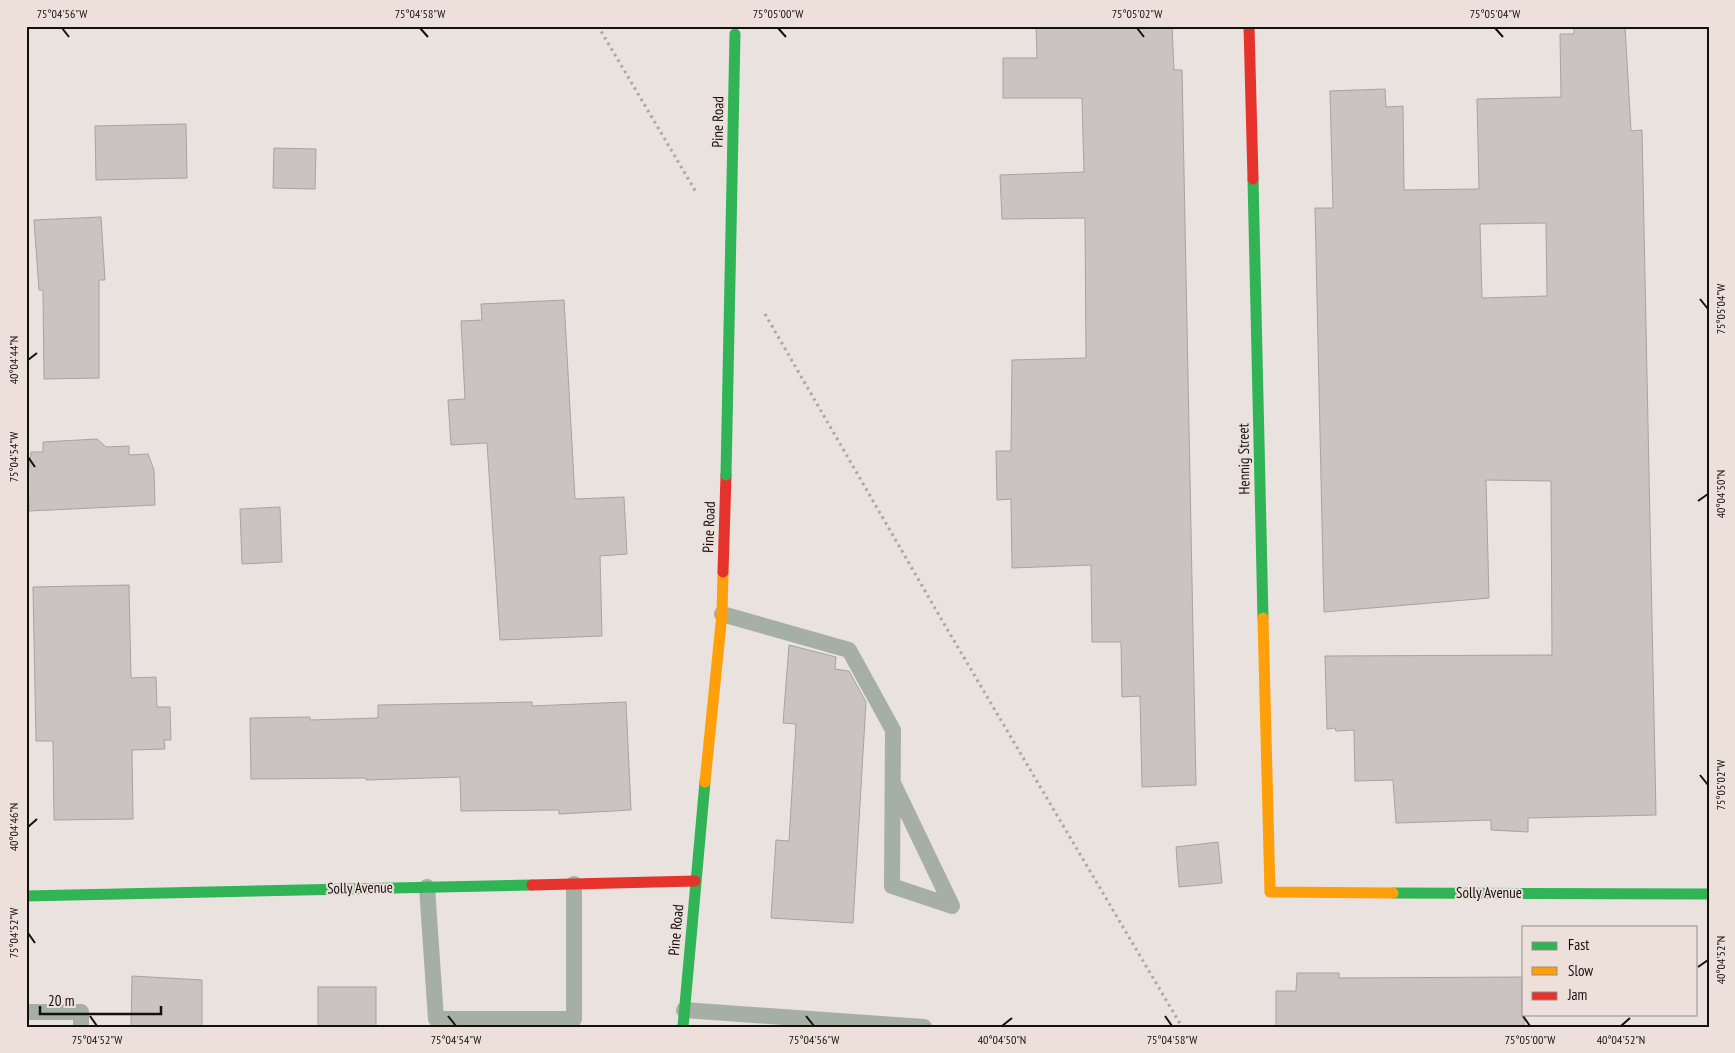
<svg xmlns="http://www.w3.org/2000/svg" width="1735" height="1053" font-family="'PT Sans Narrow',sans-serif">
  <style>
    .building { fill: #c9c3c1; stroke: #a8a2a0; fill-rule: evenodd }
    .lines { fill: none; stroke-linecap: round; stroke-linejoin: round }
    .path { stroke: #a6a8a2; stroke-width: 3; stroke-dasharray: 2.5 4; stroke-linecap: butt }
    .lane { stroke: #a6afa4; stroke-width: 16 }
    .fast { stroke: #30b455; stroke-width: 11 }
    .slow { stroke: #ff9f0a; stroke-width: 11 }
    .jam { stroke: #e5322d; stroke-width: 11 }
    .fast-bridge { stroke: #30b455; stroke-width: 11 }
    .ticks { fill: none; stroke: #14100e; stroke-width: 2 }
    .labels { text-anchor: middle; stroke-width: 4; stroke-linejoin: round; paint-order: stroke }
    .street-label { font-size: 15px; fill: #14100e; stroke: #ede0db }
    .neatline { fill: none; stroke: #14100e; stroke-width: 2 }
    .ticks-label { font-size: 12px; text-anchor: middle; fill: #14100e }
  </style>
  <rect width="100%" height="100%" fill="#e9e2df"/>
  <!-- building -->
  <g class="building">
    <path d="M 1036,26 L 1172,26 L 1174,70 L 1182,70 L 1196,785 L 1142,787 L 1140,696 L 1122,697 L 1121,642 L 1092,642 L 1091,565 L 1012,568 L 1011,499 L 997,500 L 996,451 L 1011,451 L 1012,360 L 1086,358 L 1085,218 L 1002,219 L 1000,175 L 1084,172 L 1082,98 L 1003,98 L 1003,58 L 1037,58 Z"/>
    <path d="M 1574,26 L 1625,26 L 1631,131 L 1642,130 L 1656,815 L 1528,818 L 1528,832 L 1491,830 L 1491,820 L 1396,823 L 1393,780 L 1355,781 L 1354,730 L 1336,731 L 1335,728 L 1327,729 L 1325,656 L 1552,655 L 1551,481 L 1486,480 L 1489,598 L 1324,612 L 1315,208 L 1333,208 L 1330,91 L 1385,89 L 1386,107 L 1403,106 L 1404,190 L 1479,189 L 1477,99 L 1561,97 L 1560,34 L 1574,34 ZM 1546,223 L 1547,296 L 1482,298 L 1480,224 Z"/>
    <path d="M 186,124 L 187,178 L 96,180 L 95,126 Z"/>
    <path d="M 274,148 L 316,149 L 315,189 L 273,188 Z"/>
    <path d="M 101,217 L 105,280 L 99,280 L 99,378 L 44,379 L 43,290 L 39,290 L 34,220 Z"/>
    <path d="M 564,300 L 575,499 L 624,497 L 627,554 L 600,556 L 602,636 L 500,640 L 487,443 L 451,445 L 448,400 L 465,399 L 461,321 L 482,320 L 481,304 Z"/>
    <path d="M 97,439 L 106,447 L 129,446 L 129,455 L 148,454 L 154,470 L 155,505 L 29,511 L 28,476 L 31,452 L 43,452 L 43,442 Z"/>
    <path d="M 280,507 L 282,562 L 242,564 L 240,509 Z"/>
    <path d="M 129,585 L 131,678 L 156,677 L 157,707 L 170,707 L 171,740 L 164,740 L 165,749 L 132,750 L 133,819 L 54,820 L 53,741 L 36,741 L 33,587 Z"/>
    <path d="M 789,645 L 836,657 L 835,669 L 849,671 L 866,702 L 853,923 L 771,918 L 776,840 L 789,841 L 796,724 L 783,723 Z"/>
    <path d="M 532,702 L 532,706 L 626,702 L 631,810 L 559,814 L 559,810 L 461,811 L 460,777 L 366,780 L 366,778 L 251,779 L 250,718 L 310,717 L 310,720 L 378,718 L 378,705 Z"/>
    <path d="M 1218,842 L 1222,883 L 1179,887 L 1176,847 Z"/>
    <path d="M 1297,973 L 1339,973 L 1339,978 L 1524,977 L 1524,1027 L 1276,1027 L 1276,991 L 1296,991 Z"/>
    <path d="M 132,976 L 202,980 L 202,1027 L 131,1027 Z"/>
    <rect x="318" y="987" width="58" height="40"/>
  </g>
  <g class="lines">
    <!-- path -->
    <g class="path">
      <path d="M 598,26 L 696,192"/>
      <path d="M 765,314 L 943,622 L 1182,1027"/>
    </g>
    <!-- lane -->
    <g class="lane">
      <path d="M 722,614 L 849,650 L 893,730 L 892,886 L 952,906 L 893,783"/>
      <path d="M 427,887 L 436,1019 L 574,1019 L 574,884"/>
      <path d="M 684,1010 L 924,1027"/>
      <path d="M 26,1012 L 81,1012 L 81,1027"/>
    </g>
    <!-- fast -->
    <g class="fast">
      <path d="M 1253,179 L 1263,618"/>
      <path d="M 1393,893 L 1709,894"/>
      <path d="M 26,896 L 532,885"/>
      <path d="M 683,1027 L 705,782"/>
    </g>
    <!-- slow -->
    <g class="slow">
      <path d="M 1263,618 L 1270,892 L 1393,893"/>
      <path d="M 705,782 L 722,614 L 723,572"/>
    </g>
    <!-- jam -->
    <g class="jam">
      <path d="M 1249,26 L 1253,179"/>
      <path d="M 723,572 L 726,475"/>
      <path d="M 532,885 L 695,881"/>
    </g>
    <!-- fast-bridge -->
    <path class="fast-bridge" d="M 726,475 L 735,34"/>
  </g>
  <!-- ticks -->
  <path class="ticks" d="M 62,28 L 69,37M 420,28 L 428,37M 778,28 L 786,37M 1137,28 L 1144,37M 1495,28 L 1503,37M 1700,299 L 1708,309M 28,360 L 37,353M 28,457 L 35,467M 1698,501 L 1708,494M 1700,775 L 1708,785M 28,827 L 37,819M 28,933 L 35,943M 1698,967 L 1708,960M 90,1016 L 97,1026M 448,1016 L 456,1026M 806,1016 L 814,1026M 1165,1016 L 1172,1026M 1523,1016 L 1530,1026M 1002,1026 L 1012,1018M 1621,1026 L 1630,1018"/>
  <g class="labels">
    <!-- street labels -->
    <g class="street-label">
      <text transform="translate(718 122) rotate(-89)" y="5">Pine Road</text>
      <text transform="translate(1244 459) rotate(-91)" y="5">Hennig Street</text>
      <text transform="translate(709 527) rotate(-88)" y="5">Pine Road</text>
      <text transform="translate(360 888) rotate(-1)" y="5">Solly Avenue</text>
      <text x="1489" y="898">Solly Avenue</text>
      <text transform="translate(676 930) rotate(-85)" y="5">Pine Road</text>
    </g>
  </g>
  <!-- border -->
  <rect width="1735" height="1053" fill="none" stroke="#ede0db" stroke-width="55"/>
  <!-- legend -->
  <rect x="1522" y="926" width="175" height="90" fill="#ede0db" stroke="#968d89"/>
  <rect x="1532" y="942" width="25" height="8" fill="#30b455" stroke="#968d89"/>
  <text x="1568" y="950" font-size="15" fill="#14100e">Fast</text>
  <rect x="1532" y="967" width="25" height="8" fill="#ff9f0a" stroke="#968d89"/>
  <text x="1568" y="976" font-size="15" fill="#14100e">Slow</text>
  <rect x="1532" y="992" width="25" height="8" fill="#e5322d" stroke="#968d89"/>
  <text x="1568" y="1000" font-size="15" fill="#14100e">Jam</text>
  <!-- scale -->
  <path d="M40 1006v8h121v-8" fill="none" stroke="#14100e" stroke-width="2.5"/>
  <text x="48" y="1006" font-size="15" fill="#14100e" stroke="#ede0db" stroke-width="4" paint-order="stroke">20 m</text>
  <rect x="28" y="28" width="1680" height="998" class="neatline"/>
  <g class="ticks-label">
    <text x="62" y="18">75°04'56"W</text>
    <text x="420" y="18">75°04'58"W</text>
    <text x="778" y="18">75°05'00"W</text>
    <text x="1137" y="18">75°05'02"W</text>
    <text x="1495" y="18">75°05'04"W</text>
    <text transform="translate(1721 309) rotate(-90)" y="4">75°05'04"W</text>
    <text transform="translate(14 360) rotate(-90)" y="4">40°04'44"N</text>
    <text transform="translate(14 457) rotate(-90)" y="4">75°04'54"W</text>
    <text transform="translate(1721 494) rotate(-90)" y="4">40°04'50"N</text>
    <text transform="translate(1721 785) rotate(-90)" y="4">75°05'02"W</text>
    <text transform="translate(14 827) rotate(-90)" y="4">40°04'46"N</text>
    <text transform="translate(14 933) rotate(-90)" y="4">75°04'52"W</text>
    <text transform="translate(1721 960) rotate(-90)" y="4">40°04'52"N</text>
    <text x="97" y="1044">75°04'52"W</text>
    <text x="456" y="1044">75°04'54"W</text>
    <text x="814" y="1044">75°04'56"W</text>
    <text x="1002" y="1044">40°04'50"N</text>
    <text x="1172" y="1044">75°04'58"W</text>
    <text x="1530" y="1044">75°05'00"W</text>
    <text x="1621" y="1044">40°04'52"N</text>
  </g>
</svg>
